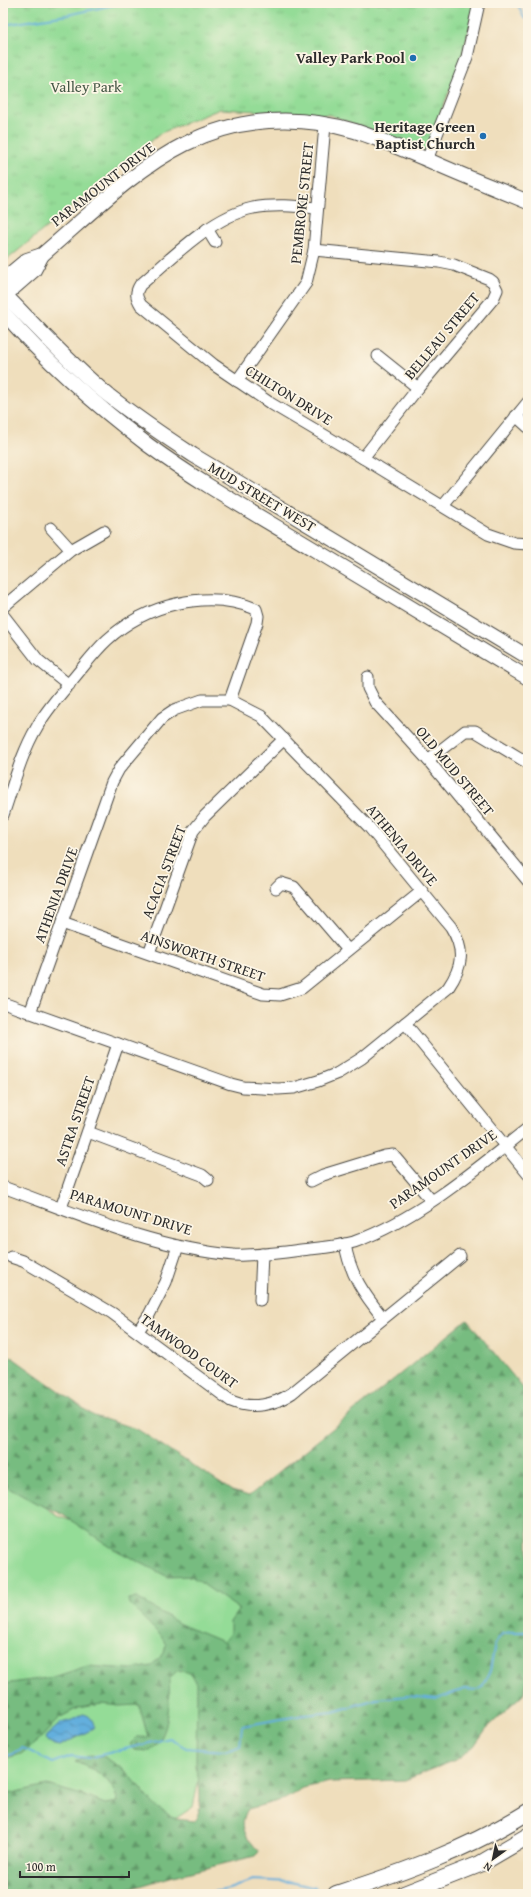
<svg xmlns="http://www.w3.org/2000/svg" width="531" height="1897" font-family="'Gentium Book Plus',serif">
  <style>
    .grass { fill: #94dc97; stroke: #608461 }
    .forest { fill: url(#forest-firs); stroke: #517456 }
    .park { fill: url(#park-tufts); stroke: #608461 }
    .water { fill: url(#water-waves); stroke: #486d84 }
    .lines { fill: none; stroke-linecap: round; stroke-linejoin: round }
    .stream { stroke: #64afdd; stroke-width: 2 }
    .minor-casing { stroke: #484641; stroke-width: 13 }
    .major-casing { stroke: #484641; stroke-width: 16 }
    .highway-casing { stroke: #484641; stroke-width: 18 }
    .minor { stroke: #fff; stroke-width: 11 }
    .major { stroke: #fff; stroke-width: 14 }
    .highway { stroke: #fff; stroke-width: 16 }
    .poi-dot { fill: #1f6fb2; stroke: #fcf5e5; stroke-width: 1.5 }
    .labels { text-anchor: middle; stroke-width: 3.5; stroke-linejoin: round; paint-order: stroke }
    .poi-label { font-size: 15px; font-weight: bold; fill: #2b2b2b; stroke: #fcf5e5; text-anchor: end }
    .park-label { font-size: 15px; fill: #455746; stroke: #fcf5e5 }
    .street-label { font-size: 15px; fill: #2b2b2b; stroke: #fcf5e5 }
  </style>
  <defs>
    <pattern id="forest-firs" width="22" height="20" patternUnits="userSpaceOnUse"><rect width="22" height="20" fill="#77bc80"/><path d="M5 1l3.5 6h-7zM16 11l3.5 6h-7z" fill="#629969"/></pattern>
    <pattern id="park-tufts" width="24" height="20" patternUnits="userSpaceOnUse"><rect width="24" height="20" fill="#94dc97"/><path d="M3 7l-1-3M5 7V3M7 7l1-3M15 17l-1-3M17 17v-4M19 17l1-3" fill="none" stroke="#80bd82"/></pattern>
    <pattern id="water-waves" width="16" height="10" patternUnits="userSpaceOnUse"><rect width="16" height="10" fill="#64afdd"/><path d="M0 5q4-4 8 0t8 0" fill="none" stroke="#538fb3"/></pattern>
  </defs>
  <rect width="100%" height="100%" fill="#fcf5e5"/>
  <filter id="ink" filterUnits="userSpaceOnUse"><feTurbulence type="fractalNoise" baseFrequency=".025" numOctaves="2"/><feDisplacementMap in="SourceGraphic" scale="8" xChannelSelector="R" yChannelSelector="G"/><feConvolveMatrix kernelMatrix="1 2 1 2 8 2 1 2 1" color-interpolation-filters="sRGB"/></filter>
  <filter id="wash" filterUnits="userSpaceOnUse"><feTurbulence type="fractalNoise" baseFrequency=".012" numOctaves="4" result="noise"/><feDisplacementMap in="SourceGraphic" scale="16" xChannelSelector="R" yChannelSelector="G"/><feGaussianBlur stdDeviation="0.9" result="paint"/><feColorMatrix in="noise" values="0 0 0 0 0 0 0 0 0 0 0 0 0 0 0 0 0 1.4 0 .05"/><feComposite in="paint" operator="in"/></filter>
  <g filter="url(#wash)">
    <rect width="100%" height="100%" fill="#efdebc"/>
    <!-- grass -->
    <path class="grass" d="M 3,1477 L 58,1516 L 190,1565 L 253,1606 L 215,1704 L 193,1807 L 169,1823 L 3,1850 Z"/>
    <!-- forest -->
    <path class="forest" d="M 467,1320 L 528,1394 L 528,1679 L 523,1695 L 486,1729 L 474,1746 L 456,1760 L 405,1780 L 330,1782 L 303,1788 L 285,1799 L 248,1809 C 237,1827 247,1837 259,1852 L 255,1856 L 170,1877 L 113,1894 L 3,1894 L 3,1834 L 6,1826 L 3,1819 L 3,1795 L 47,1785 L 85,1796 L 105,1804 L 118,1802 C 111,1778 98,1770 75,1762 L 90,1755 L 105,1757 L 128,1773 L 156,1807 L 176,1819 L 194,1821 C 204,1811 199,1779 196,1766 L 197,1683 L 190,1673 L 178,1670 L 170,1678 C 168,1703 172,1734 150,1751 L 134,1750 L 130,1744 L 137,1737 L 148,1737 L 139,1705 L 119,1706 L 102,1704 L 78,1708 L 59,1718 L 40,1739 L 21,1754 L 3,1759 L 3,1684 L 54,1677 L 87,1666 L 132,1669 L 152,1666 L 164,1653 L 166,1645 L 161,1636 L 129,1604 L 128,1599 L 137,1598 L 180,1624 L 223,1642 L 230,1633 L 230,1622 L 239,1609 L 191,1576 L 168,1577 L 112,1548 L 60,1513 L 36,1503 L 3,1485 L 3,1351 L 94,1416 L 137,1429 L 232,1491 L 249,1496 Z"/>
    <!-- park -->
    <path class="park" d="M 3,3 L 476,3 L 459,67 L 425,151 L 330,115 L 220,109 L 161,133 L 3,263 Z"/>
    <!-- water -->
    <path class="water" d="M 83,1714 C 89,1715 92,1718 94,1725 L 93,1729 L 59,1746 L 54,1745 L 45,1739 L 46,1736 L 61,1723 L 72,1720 Z"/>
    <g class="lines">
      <!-- stream -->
      <g class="stream">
        <path d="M 517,3 L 524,18 L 528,20"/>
        <path d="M 3,25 L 67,15 L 123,3"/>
        <path d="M 3,1757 L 13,1754 L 22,1748 C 33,1751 41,1759 53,1763 L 71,1756 L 88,1758 L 170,1738 L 186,1748 L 226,1751 L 240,1746 L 242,1726 L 304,1715 L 333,1712 L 376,1699 L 408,1696 L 436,1699 L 465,1689 L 477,1690 L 482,1687 L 490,1671 L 495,1643 L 502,1634 L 511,1632 L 528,1632"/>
        <path d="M 103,1894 L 111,1891 L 125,1894"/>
        <path d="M 202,1894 L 229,1889 L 253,1880 L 291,1882 L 316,1888"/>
      </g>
    </g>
  </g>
  <g filter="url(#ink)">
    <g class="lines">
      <defs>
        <g id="minor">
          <path d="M 427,160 L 467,57 L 479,3"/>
          <path d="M 317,208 C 295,206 274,204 253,208 C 211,217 172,258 140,285 C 135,293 136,297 141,305 L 214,365 L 270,403 L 363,458 L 488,534 L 514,543 L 528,544"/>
          <path d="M 207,229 L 215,242"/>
          <path d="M 314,250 L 439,262 L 454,265 L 489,279 L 493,282 L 497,290 L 493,299 L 418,388 L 363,458"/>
          <path d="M 378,356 L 418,388"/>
          <path d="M 237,381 L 306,283 L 314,250 L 325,125"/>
          <path d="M 516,416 L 528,427"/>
          <path d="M 443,506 L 528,402"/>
          <path d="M 51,528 L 71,550"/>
          <path d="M 3,607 L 71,550 L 104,531"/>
          <path d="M 3,615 L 38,660 L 69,685"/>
          <path d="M 368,677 L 368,688 L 375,702 L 428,760 L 528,881"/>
          <path d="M 428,760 L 465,731 L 475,731 L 528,763"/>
          <path d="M 3,815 C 13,786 21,754 37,727 C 46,710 61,694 73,679 C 84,666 95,651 107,640 C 145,605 207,588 256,609 L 258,616 L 257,623 L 230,700"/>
          <path d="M 276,888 L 281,883 L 294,887 L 348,950"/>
          <path d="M 62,923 L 263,994 L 280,995 L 302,988 L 422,891"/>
          <path d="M 149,953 L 193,831 L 205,816 L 284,739"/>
          <path d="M 3,1003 L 231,1084 L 243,1087 L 278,1089 L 294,1088 L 318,1081 L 338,1073 L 362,1058 L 448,988 C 463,966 465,950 451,927 L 369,827 L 261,716 L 230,700 L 202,700 L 174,710 L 162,718 L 119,769 L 112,782 L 30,1013"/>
          <path d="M 405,1023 L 528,1174"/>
          <path d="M 88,1132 L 202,1175 L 208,1180"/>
          <path d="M 311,1181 L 323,1175 L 385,1156 L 393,1155 L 431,1200"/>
          <path d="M 3,1187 C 77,1214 155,1248 234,1255 C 256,1256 279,1253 301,1250 C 318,1248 337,1247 354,1242 C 416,1220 477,1169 528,1128"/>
          <path d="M 61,1208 L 118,1044"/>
          <path d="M 345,1244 C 350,1275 364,1294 383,1318"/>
          <path d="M 11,1257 L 23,1261 L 112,1313 L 231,1401 C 252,1410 274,1405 292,1393 L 460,1256"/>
          <path d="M 260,1300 L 262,1254"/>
          <path d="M 138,1331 L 149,1315 L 166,1282 L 178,1246"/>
        </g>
        <g id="major">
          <path d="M 3,280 L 27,260 L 42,255 C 87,217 133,170 185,144 C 238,117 298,114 355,131 C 380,139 404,150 428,160 C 461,175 495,188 528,202"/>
          <path d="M 3,293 C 37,327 70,364 108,395 C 135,416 164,436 193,455 L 528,657"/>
          <path d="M 3,297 L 34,270 L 42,255"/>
          <path d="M 3,312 C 46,361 95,405 148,445 C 201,484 259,516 315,550 C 386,592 457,635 528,678"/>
        </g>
        <g id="highway">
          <path d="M 336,1894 C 402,1873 468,1849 528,1812"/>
          <path d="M 404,1894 L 480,1864 L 528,1836"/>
        </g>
      </defs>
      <!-- minor casing -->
      <use href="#minor" class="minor-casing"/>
      <!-- major casing -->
      <use href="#major" class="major-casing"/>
      <!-- highway casing -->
      <use href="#highway" class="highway-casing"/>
      <!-- minor -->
      <use href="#minor" class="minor"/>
      <!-- major -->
      <use href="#major" class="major"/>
      <!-- highway -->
      <use href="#highway" class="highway"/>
    </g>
  </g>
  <!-- markers -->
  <g class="poi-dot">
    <circle cx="413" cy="58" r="4"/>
    <circle cx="483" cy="136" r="4"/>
  </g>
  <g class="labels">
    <!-- poi labels -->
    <g class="poi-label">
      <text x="405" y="63">Valley Park Pool</text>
      <text x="475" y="132">Heritage Green<tspan x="475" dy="17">Baptist Church</tspan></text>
    </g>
    <!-- park labels -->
    <g class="park-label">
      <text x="86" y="92">Valley Park</text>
    </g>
    <!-- street labels -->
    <g class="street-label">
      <text transform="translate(103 184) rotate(-38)" y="5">PARAMOUNT DRIVE</text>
      <text transform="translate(302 203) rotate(-84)" y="5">PEMBROKE STREET</text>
      <text transform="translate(442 336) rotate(-50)" y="5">BELLEAU STREET</text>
      <text transform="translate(289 395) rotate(32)" y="5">CHILTON DRIVE</text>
      <text transform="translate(262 497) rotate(31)" y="5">MUD STREET WEST</text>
      <text transform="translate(455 771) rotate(50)" y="5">OLD MUD STREET</text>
      <text transform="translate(402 845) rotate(50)" y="5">ATHENIA DRIVE</text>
      <text transform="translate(164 872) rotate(-69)" y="5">ACACIA STREET</text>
      <text transform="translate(56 895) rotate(-70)" y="5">ATHENIA DRIVE</text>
      <text transform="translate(203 956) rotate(19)" y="5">AINSWORTH STREET</text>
      <text transform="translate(75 1121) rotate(-71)" y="5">ASTRA STREET</text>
      <text transform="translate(443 1169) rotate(-35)" y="5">PARAMOUNT DRIVE</text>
      <text transform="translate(131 1212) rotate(17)" y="5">PARAMOUNT DRIVE</text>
      <text transform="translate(189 1351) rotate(36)" y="5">TAMWOOD COURT</text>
    </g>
  </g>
  <!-- margin -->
  <rect width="531" height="1897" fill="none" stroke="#fcf5e5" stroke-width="16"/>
  <!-- north arrow -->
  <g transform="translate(493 1859) rotate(213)" stroke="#fcf5e5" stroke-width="3" paint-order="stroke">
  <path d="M0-3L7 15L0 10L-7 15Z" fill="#2b2b2b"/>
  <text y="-6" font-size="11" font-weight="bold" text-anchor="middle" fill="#2b2b2b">N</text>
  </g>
  <!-- scale -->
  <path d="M20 1871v6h109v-6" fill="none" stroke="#2b2b2b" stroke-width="2"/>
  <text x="26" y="1871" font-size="12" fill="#2b2b2b" stroke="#fcf5e5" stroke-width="3" paint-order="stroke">100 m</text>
</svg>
